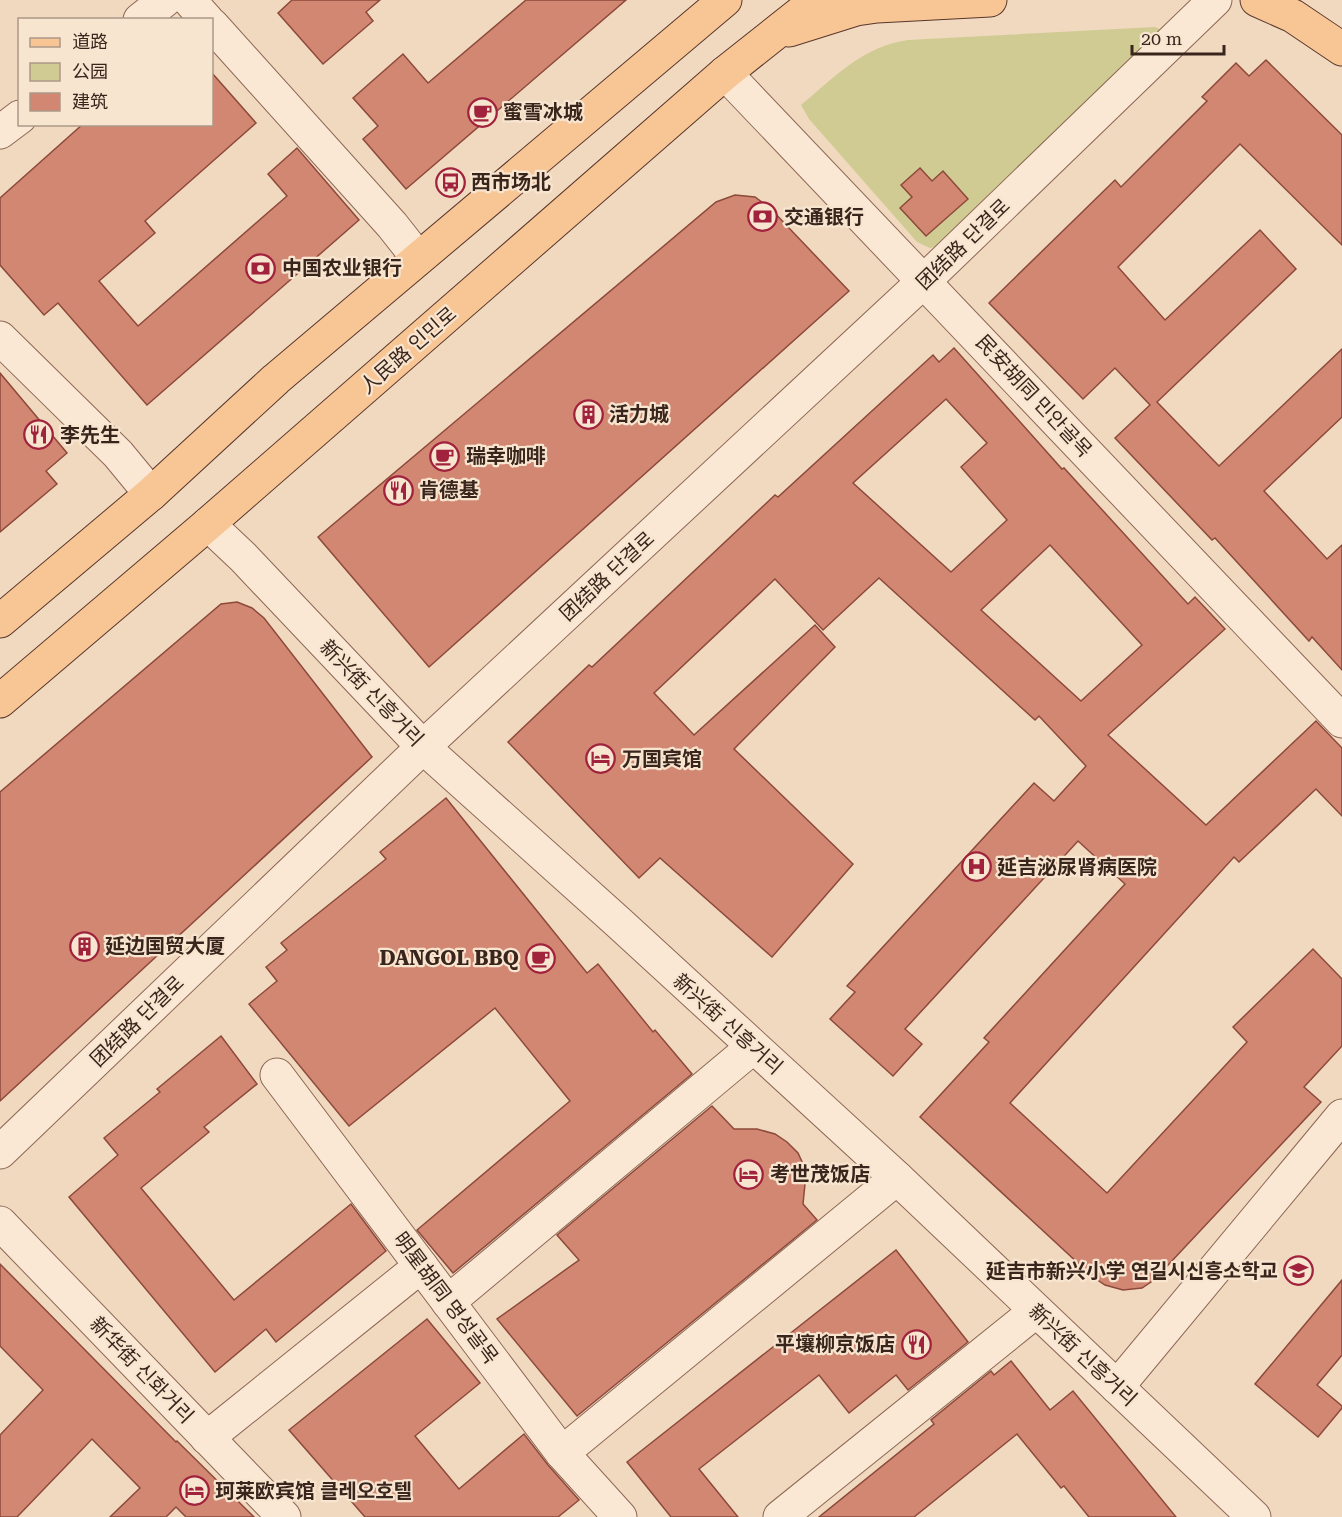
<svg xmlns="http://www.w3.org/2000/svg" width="1342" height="1517" font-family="'Roboto Serif','Noto Sans SC','Noto Sans KR',serif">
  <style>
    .green { fill: #d0cb93 }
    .building { fill: #d28773; stroke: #8d4a3a; stroke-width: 1.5; fill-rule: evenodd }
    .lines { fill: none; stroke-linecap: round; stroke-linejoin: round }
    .minor-casing { stroke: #8c6856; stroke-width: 35 }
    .major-casing { stroke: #59372b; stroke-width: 35 }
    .minor { stroke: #fbe8d4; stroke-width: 33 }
    .major { stroke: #f8c595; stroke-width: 33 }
    .labels { text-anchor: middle; stroke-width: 4.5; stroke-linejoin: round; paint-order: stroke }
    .poi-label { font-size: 20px; font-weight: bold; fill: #3a251c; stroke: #f8e5d0; text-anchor: start }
    .street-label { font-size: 20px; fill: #3a251c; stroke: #f8e5d0 }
  </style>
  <rect width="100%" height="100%" fill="#f1d9c0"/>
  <!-- green -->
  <path class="green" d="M 1155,27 L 1162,30 L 937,246 L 930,248 L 917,242 L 809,119 L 801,105 C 836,76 862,47 908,40 Z"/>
  <!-- building -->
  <g class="building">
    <path d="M 292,0 L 380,0 L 366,12 L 373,21 L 323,64 L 278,13 Z"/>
    <path d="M 526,0 L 626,0 L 406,189 L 363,139 L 378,126 L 353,98 L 403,54 L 428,83 Z"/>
    <path d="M 1266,60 L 1342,135 L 1342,245 L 1240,144 L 1118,267 L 1165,320 L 1260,230 L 1296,269 L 1157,402 L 1219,466 L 1342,349 L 1342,417 L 1264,491 L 1327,559 L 1342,545 L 1342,670 L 1312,637 L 1309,641 L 1215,538 L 1212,540 L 1115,438 L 1150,405 L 1115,368 L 1083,399 L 989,303 L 1115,180 L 1121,187 L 1207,101 L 1202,97 L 1236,63 L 1249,76 Z"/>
    <path d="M 212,73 L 256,123 L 145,221 L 155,233 L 99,281 L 138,326 L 287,196 L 268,174 L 297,148 L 359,220 L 147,405 L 58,303 L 44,315 L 0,265 L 0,198 L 83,124 L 212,124 Z"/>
    <path d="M 920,168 L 932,181 L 943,171 L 968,199 L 926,236 L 900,208 L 912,197 L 901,185 Z"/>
    <path d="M 735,195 L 755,197 L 770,208 L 849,291 L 429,667 L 318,537 L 716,202 Z"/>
    <path d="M 954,348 L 1062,469 L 1064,468 L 1188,604 L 1195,597 L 1225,629 L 1108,735 L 1206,825 L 1316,721 L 1342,748 L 1342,816 L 1316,789 L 1239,862 L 1234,857 L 1010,1103 L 1107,1193 L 1247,1042 L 1233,1027 L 1313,949 L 1342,979 L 1342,1046 L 1304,1087 L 1321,1102 L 1154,1280 L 1142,1288 L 1123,1290 L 1105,1285 L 1093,1277 L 920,1117 L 989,1042 L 984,1038 L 1125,884 L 1078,841 L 905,1029 L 922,1044 L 893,1076 L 830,1019 L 855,992 L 847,986 L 1034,783 L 1054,801 L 1086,766 L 1039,716 L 1035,720 L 879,578 L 823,630 L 775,579 L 654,693 L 694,735 L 815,625 L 835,647 L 734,749 L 853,864 L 772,957 L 660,858 L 639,878 L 508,742 L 589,665 L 592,667 L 775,495 L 778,497 L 933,355 L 939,362 ZM 946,399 L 987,443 L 961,467 L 1007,520 L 951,572 L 853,483 ZM 1050,545 L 1142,645 L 1081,701 L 981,610 Z"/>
    <path d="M 0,373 L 67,453 L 46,471 L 57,484 L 0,532 Z"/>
    <path d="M 237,602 L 252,608 L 264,618 L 372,757 L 0,1101 L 0,792 L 221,604 Z"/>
    <path d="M 446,798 L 587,973 L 598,964 L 653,1032 L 655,1030 L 692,1074 L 453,1273 L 417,1230 L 570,1101 L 495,1008 L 349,1126 L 249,1004 L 277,981 L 266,967 L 287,950 L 281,943 L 386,859 L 380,852 Z"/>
    <path d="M 221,1036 L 257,1084 L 204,1127 L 209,1132 L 141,1188 L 234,1300 L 351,1204 L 386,1251 L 276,1342 L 266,1329 L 215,1372 L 69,1197 L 118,1155 L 104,1138 L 160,1092 L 157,1089 Z"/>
    <path d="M 712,1106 L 734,1129 L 757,1129 L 775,1134 L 787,1142 L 798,1153 L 803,1164 L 805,1184 L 803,1204 L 817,1220 L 577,1416 L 497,1319 L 579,1260 L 557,1235 Z"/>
    <path d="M 896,1250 L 968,1342 L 908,1390 L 896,1375 L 849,1413 L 819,1375 L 699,1469 L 738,1517 L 671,1517 L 627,1462 Z"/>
    <path d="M 0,1264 L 176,1442 L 177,1441 L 254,1517 L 186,1517 L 176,1507 L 166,1517 L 110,1517 L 140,1488 L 92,1439 L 17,1517 L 0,1517 L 0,1435 L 43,1390 L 0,1346 Z"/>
    <path d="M 1342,1280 L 1342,1355 L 1317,1385 L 1342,1406 L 1342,1408 L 1318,1437 L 1255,1384 Z"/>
    <path d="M 427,1319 L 480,1383 L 415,1436 L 459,1489 L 524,1434 L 548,1465 L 579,1500 L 558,1517 L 365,1517 L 289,1430 Z"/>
    <path d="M 1011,1361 L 1050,1410 L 1073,1391 L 1176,1517 L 1089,1517 L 1064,1486 L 1061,1488 L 1017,1434 L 914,1517 L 819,1517 L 934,1424 L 931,1420 L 991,1371 L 994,1375 Z"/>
  </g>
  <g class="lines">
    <defs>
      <g id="minor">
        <path d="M 189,0 L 207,20"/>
        <path d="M 140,20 L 165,0"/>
        <path d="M 212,25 L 392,225 L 418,258"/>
        <path d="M 725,73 L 1342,721"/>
        <path d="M 0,132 L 20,117"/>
        <path d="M 0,338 L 118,454 L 151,494"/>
        <path d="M 208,524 L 243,557 L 423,747 L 618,922 L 897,1178 L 1254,1517"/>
        <path d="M 277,1075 L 562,1453 L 620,1517"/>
        <path d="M 0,1152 L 423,747 L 924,281 L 1215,0"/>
        <path d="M 0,1223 L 284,1517"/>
        <path d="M 448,1302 L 753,1047"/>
        <path d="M 1117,1387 L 1342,1116"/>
        <path d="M 207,1438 L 421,1266"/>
        <path d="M 562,1453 L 897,1178"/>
        <path d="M 780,1517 L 1036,1311"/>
      </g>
      <g id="major">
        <path d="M 1257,0 L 1293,16 L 1342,49"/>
        <path d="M 789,30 L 856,9 L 877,6 L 990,0"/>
        <path d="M 0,621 L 151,494 L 276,379 L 725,0"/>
        <path d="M 0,701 L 208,524 L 725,73 L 817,0"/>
      </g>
    </defs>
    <!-- minor casing -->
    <use href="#minor" class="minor-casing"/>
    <!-- major casing -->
    <use href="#major" class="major-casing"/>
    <!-- minor -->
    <use href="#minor" class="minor"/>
    <!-- major -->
    <use href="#major" class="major"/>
  </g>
  <!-- icons -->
  <defs>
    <symbol id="cafe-ring" viewBox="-11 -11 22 22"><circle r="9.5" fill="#f8e5d0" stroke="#a0223c" stroke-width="1.5"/><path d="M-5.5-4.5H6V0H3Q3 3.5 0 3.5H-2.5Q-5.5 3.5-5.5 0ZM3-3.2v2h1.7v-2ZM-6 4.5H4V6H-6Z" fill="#a0223c"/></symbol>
    <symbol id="bus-ring" viewBox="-11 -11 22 22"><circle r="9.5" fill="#f8e5d0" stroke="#a0223c" stroke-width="1.5"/><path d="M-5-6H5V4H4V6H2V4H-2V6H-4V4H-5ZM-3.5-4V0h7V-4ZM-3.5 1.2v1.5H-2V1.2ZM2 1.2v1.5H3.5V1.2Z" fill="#a0223c"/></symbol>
    <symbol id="bank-ring" viewBox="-11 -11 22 22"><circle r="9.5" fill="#f8e5d0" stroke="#a0223c" stroke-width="1.5"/><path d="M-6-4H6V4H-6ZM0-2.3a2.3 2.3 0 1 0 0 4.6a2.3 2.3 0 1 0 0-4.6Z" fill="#a0223c"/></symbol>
    <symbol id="building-ring" viewBox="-11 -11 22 22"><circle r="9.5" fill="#f8e5d0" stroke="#a0223c" stroke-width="1.5"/><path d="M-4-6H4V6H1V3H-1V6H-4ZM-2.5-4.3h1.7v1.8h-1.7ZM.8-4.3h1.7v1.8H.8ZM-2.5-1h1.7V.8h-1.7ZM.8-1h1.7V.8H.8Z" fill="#a0223c"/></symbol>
    <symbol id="restaurant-ring" viewBox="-11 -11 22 22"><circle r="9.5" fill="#f8e5d0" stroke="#a0223c" stroke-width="1.5"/><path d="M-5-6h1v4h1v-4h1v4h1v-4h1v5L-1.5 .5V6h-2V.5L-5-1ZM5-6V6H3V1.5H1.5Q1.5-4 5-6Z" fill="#a0223c"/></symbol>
    <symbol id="hotel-ring" viewBox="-11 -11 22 22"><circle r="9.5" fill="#f8e5d0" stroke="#a0223c" stroke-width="1.5"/><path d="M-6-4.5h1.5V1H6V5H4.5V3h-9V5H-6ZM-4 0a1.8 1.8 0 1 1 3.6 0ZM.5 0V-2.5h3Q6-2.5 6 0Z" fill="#a0223c"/></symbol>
    <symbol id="hospital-ring" viewBox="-11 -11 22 22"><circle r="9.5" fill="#f8e5d0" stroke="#a0223c" stroke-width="1.5"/><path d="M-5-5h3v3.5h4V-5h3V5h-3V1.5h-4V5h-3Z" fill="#a0223c"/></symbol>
    <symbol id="school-ring" viewBox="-11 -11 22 22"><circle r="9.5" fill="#f8e5d0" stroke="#a0223c" stroke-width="1.5"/><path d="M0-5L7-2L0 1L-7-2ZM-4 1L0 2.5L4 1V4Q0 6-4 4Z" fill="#a0223c"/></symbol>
  </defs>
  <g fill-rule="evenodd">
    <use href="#cafe-ring" x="466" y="96" width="33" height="33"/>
    <use href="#bus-ring" x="434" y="166" width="33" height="33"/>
    <use href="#bank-ring" x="746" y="200" width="33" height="33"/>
    <use href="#bank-ring" x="244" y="252" width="33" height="33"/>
    <use href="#building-ring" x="572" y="398" width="33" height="33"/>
    <use href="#restaurant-ring" x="22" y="418" width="33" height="33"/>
    <use href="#cafe-ring" x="428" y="440" width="33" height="33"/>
    <use href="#restaurant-ring" x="382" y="474" width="33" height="33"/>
    <use href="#hotel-ring" x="584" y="742" width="33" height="33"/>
    <use href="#hospital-ring" x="960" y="850" width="33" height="33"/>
    <use href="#building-ring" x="68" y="930" width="33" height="33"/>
    <use href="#cafe-ring" x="524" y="942" width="33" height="33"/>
    <use href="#hotel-ring" x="732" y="1158" width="33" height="33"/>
    <use href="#school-ring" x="1282" y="1254" width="33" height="33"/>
    <use href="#restaurant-ring" x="900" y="1328" width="33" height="33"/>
    <use href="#hotel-ring" x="178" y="1474" width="33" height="33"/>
  </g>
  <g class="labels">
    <!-- poi labels -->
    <g class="poi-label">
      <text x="503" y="119">蜜雪冰城</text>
      <text x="471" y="189">西市场北</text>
      <text x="784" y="224">交通银行</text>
      <text x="282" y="275">中国农业银行</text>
      <text x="609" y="421">活力城</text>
      <text x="60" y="442">李先生</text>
      <text x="466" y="463">瑞幸咖啡</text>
      <text x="419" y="497">肯德基</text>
      <text x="622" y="766">万国宾馆</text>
      <text x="997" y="874">延吉泌尿肾病医院</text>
      <text x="105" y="953">延边国贸大厦</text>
      <text x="519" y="965" text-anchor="end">DANGOL BBQ</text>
      <text x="770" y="1181">考世茂饭店</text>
      <text x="1278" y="1278" text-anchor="end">延吉市新兴小学 연길시신흥소학교</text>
      <text x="895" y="1351" text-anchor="end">平壤柳京饭店</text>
      <text x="215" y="1498">珂莱欧宾馆 클레오호텔</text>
    </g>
    <!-- street labels -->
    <g class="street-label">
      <text transform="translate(963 244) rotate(-44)" y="7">团结路 단결로</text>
      <text transform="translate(408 350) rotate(-41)" y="7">人民路 인민로</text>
      <text transform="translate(1034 396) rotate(47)" y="7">民安胡同 민안골목</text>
      <text transform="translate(607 576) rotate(-43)" y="7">团结路 단결로</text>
      <text transform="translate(372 693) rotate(46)" y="7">新兴街 신흥거리</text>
      <text transform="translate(137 1021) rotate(-44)" y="7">团结路 단결로</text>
      <text transform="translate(728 1024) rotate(42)" y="7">新兴街 신흥거리</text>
      <text transform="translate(446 1298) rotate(53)" y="7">明星胡同 명성골목</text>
      <text transform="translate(1083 1355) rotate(43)" y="7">新兴街 신흥거리</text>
      <text transform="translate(142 1370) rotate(46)" y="7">新华街 신화거리</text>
    </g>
  </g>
  <!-- legend -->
  <rect x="18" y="18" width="195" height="108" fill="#f8e5d0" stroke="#ac9888" stroke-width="1.5"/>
  <rect x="30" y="38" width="30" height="9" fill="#f8c595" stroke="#ac9888" stroke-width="1.5"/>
  <text x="72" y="48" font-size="18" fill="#3a251c">道路</text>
  <rect x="30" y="63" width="30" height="18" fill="#d0cb93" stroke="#ac9888" stroke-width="1.5"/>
  <text x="72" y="78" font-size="18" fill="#3a251c">公园</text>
  <rect x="30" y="93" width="30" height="18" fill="#d28773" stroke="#ac9888" stroke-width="1.5"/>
  <text x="72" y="108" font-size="18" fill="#3a251c">建筑</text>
  <!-- scale -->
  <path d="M1132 45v9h92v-9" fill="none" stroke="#3a251c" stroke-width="3"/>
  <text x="1141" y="45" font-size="18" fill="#3a251c" stroke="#f8e5d0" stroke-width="4.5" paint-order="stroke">20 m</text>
</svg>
